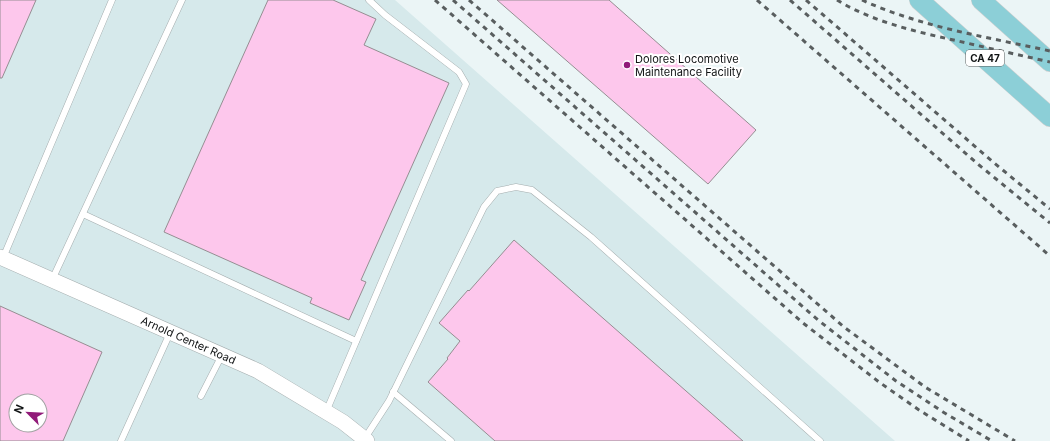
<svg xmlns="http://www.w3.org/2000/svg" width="1050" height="441" font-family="Inter,sans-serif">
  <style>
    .built { fill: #d6e9eb; fill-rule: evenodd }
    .building { fill: #fdc7ec; stroke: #958e92; fill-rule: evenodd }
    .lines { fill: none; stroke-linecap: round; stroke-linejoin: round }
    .service-casing { stroke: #a4adae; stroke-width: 7 }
    .tertiary-casing { stroke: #a4adae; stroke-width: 16 }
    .primary-casing { stroke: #cfd0d0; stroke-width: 20 }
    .service { stroke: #fff; stroke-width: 6 }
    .tertiary { stroke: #fff; stroke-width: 15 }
    .primary { stroke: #8ccfd7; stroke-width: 19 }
    .rail { stroke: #595e5f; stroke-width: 3; stroke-dasharray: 5 5; stroke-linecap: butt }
    .poi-dot { fill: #911b79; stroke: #fff; stroke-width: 1.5 }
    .labels { text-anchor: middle; stroke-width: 4; stroke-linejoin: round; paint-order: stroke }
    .shield { fill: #fff; stroke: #585a5a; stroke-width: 1 }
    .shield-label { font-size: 10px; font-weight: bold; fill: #101314 }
    .poi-label { font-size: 11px; fill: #101314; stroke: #fff; text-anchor: start }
    .street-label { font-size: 11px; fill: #101314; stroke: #fff }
  </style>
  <rect width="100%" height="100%" fill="#ebf5f6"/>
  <!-- built -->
  <path class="built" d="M 0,0 L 395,0 L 895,441 L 0,441 ZM 16,401 L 40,401 L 40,425 L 16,425 Z"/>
  <!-- building -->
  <g class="building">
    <path d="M 0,0 L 36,0 L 2,78 L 0,78 Z"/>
    <path d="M 268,0 L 333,0 L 376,19 L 364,45 L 449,83 L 361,280 L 366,282 L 349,320 L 310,303 L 312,298 L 164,232 Z"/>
    <path d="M 497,0 L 609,0 L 756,130 L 708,184 Z"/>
    <path d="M 514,240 L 743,441 L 495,441 L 428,382 L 448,359 L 447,358 L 460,341 L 439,323 L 468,290 L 469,291 Z"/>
    <path d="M 0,306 L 102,352 L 63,441 L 0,441 ZM 16,401 L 40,401 L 40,425 L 16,425 Z"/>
  </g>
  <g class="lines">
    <defs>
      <g id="service">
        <path d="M 83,214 L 356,341"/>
        <path d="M 3,258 L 112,0"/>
        <path d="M 52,280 L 182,0"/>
        <path d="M 393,392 L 451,441"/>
        <path d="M 201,396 L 222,355"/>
        <path d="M 326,412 L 466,84 L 459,72 L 385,15 L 369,0"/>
        <path d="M 365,438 L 389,401 L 484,207 L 497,191 L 516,187 L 532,190 L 591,237 L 820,441"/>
        <path d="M 121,441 L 170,333"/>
      </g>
      <g id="tertiary">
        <path id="s1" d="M 0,257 L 258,371 L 343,422 L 367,441"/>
      </g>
      <g id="primary">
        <path d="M 919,0 L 1050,117"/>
        <path d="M 981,0 L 1050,62"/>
      </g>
    </defs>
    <!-- service casing -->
    <use href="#service" class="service-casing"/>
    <!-- tertiary casing -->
    <use href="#tertiary" class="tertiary-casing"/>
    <!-- primary casing -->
    <use href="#primary" class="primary-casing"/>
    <!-- service -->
    <use href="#service" class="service"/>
    <!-- tertiary -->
    <use href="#tertiary" class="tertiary"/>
    <!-- primary -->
    <use href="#primary" class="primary"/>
    <!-- rail -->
    <g class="rail">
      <path d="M 435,0 L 803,323 L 879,382 L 919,410 L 969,441"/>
      <path d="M 453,0 L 818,320 L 896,381 L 943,412 L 992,441"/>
      <path d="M 469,0 L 844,327 L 925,387 L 1015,441"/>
      <path d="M 757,0 L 1050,256"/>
      <path d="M 790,0 L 979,165 L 1050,223"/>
      <path d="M 806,0 L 993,162 L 1050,209"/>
      <path d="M 837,0 C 873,22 917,32 958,41 C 988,48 1019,55 1050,62"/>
      <path d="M 862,0 C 921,27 987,37 1050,51"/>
    </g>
  </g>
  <!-- markers -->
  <circle class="poi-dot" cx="627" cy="65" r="4"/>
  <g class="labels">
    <!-- shield labels -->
    <rect class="shield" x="966" y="50" width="38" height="16" rx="3"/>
    <g class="shield-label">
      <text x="985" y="62">CA 47</text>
    </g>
    <!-- poi labels -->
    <g class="poi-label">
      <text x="635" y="63">Dolores Locomotive<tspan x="635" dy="13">Maintenance Facility</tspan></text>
    </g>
    <!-- street labels -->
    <g class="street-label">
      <text dy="4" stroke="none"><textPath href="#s1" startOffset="206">Arnold Center Road</textPath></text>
    </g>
  </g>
  <!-- north arrow -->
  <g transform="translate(28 413) rotate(294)"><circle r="19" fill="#ffffff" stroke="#9fa1a1"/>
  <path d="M0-3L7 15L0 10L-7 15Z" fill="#911b79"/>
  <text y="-6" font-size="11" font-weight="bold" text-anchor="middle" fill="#101314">N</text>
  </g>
</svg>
